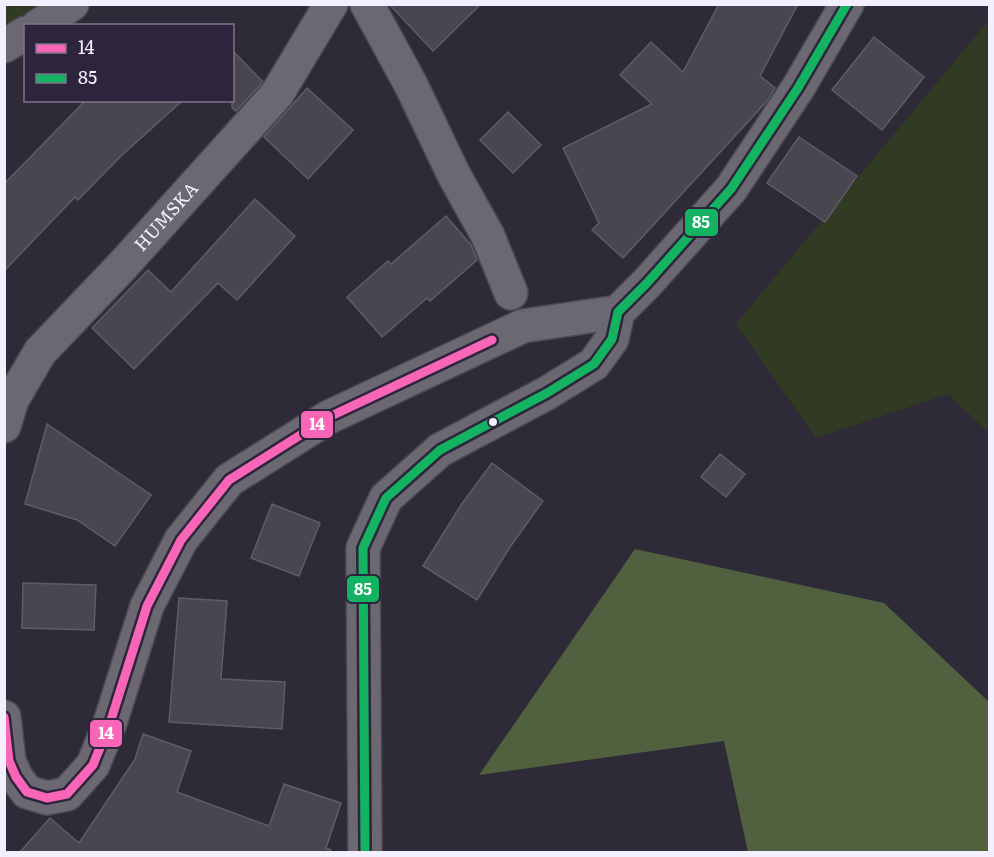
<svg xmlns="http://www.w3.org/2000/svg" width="994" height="857" font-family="Literata,serif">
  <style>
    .green { fill: #313b23 }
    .forest { fill: #51603e }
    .building { fill: #494650; stroke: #605c67; stroke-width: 1.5 }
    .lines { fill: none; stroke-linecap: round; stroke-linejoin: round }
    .minor-casing { stroke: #4b4853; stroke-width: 36 }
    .minor { stroke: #6b6872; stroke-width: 33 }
    .bus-1-casing { stroke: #2d253c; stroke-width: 14 }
    .bus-2-casing { stroke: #2d253c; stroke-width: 14 }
    .bus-1 { stroke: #fa66b7; stroke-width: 9 }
    .bus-2 { stroke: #13b361; stroke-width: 9 }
    .bus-dot { fill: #f3effe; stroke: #2d253c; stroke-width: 2 }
    .labels { text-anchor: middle; stroke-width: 4.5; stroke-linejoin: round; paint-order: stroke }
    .street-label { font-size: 18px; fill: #f3effe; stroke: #2d253c }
    .line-badge { stroke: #2d253c; stroke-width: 2 }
    .badge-label { font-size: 16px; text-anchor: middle; font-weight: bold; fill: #fff }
  </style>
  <rect width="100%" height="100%" fill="#2e2a37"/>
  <!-- green -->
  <g class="green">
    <path d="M 5,5 L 72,5 L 5,45 Z"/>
    <path d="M 989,20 L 989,433 L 948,394 L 816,438 L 736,324 Z"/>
  </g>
  <!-- forest -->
  <path class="forest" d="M 635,549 L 884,603 L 989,702 L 989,852 L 748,852 L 724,741 L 479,775 Z"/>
  <!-- building -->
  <g class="building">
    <path d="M 389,4 L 481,4 L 433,51 Z"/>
    <path d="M 719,4 L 798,4 L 760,76 L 775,88 L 768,100 L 623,258 L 592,230 L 599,223 L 563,148 L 652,104 L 620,75 L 651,42 L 683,72 Z"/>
    <path d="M 874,37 L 924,77 L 882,130 L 832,90 Z"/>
    <path d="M 232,50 L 263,82 L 236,111 L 232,108 Z"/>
    <path d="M 307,88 L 353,130 L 308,179 L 264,137 Z"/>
    <path d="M 86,100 L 183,100 L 120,157 L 78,200 L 75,197 L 4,271 L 4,184 Z"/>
    <path d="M 508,112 L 541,145 L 513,173 L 480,140 Z"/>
    <path d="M 799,137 L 857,176 L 825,222 L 767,183 Z"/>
    <path d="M 255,199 L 295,236 L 237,300 L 218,283 L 134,369 L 92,328 L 148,270 L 171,292 Z"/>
    <path d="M 446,216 L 471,245 L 477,260 L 430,301 L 427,298 L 382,337 L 347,297 L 388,261 L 391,264 Z"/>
    <path d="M 47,424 L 151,495 L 115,546 L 77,520 L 25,504 Z"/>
    <path d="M 720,454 L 745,474 L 726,497 L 701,477 Z"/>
    <path d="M 492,463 L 543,501 L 510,547 L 477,600 L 423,566 L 461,505 Z"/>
    <path d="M 272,504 L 320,523 L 299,576 L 251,558 Z"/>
    <path d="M 23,583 L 96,585 L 94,630 L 22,628 Z"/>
    <path d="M 179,598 L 227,601 L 221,679 L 285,682 L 282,729 L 169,722 Z"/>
    <path d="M 143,734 L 191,751 L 177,792 L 269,826 L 284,784 L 341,803 L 326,848 L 331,850 L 330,852 L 20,852 L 50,818 L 79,843 L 135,759 Z"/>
  </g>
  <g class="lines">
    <defs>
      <g id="minor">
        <path d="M 367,4 L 411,85 L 454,175 L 488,236 L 511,293"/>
        <path d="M 38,26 L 72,4"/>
        <path d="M 4,46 L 26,33"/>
        <path id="s1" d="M 4,426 L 12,400 L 40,352 L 124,264 L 277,94 L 331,4"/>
        <path d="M 4,717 L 9,761 L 16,777 L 27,792 L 47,798 L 67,794 L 93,765 L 110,723 L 147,606 L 181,540 L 229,480 L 329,417 L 523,326 L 618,312"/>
        <path d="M 365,852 L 363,548 L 386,498 L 440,450 L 547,393 L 594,364 L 612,339 L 618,312 L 647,283 L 731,189 L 798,88 L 847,4"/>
      </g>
    </defs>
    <!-- minor casing -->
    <use href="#minor" class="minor-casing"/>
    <!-- minor -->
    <use href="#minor" class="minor"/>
    <defs>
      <path id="bus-1" d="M 4,717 L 9,761 L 16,777 L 27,792 L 47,798 L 67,794 L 93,765 L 110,723 L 147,606 L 181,540 L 229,480 L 329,417 L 492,340"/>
      <path id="bus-2" d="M 365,852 L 363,548 L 386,498 L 440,450 L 547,393 L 594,364 L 612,339 L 618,312 L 647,283 L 731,189 L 798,88 L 847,4"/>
    </defs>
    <!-- bus-1 casing -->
    <use href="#bus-1" class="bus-1-casing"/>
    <!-- bus-2 casing -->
    <use href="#bus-2" class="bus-2-casing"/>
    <!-- bus-1 -->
    <use href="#bus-1" class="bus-1"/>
    <!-- bus-2 -->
    <use href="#bus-2" class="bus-2"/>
  </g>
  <!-- markers -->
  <circle class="bus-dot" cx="493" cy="422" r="5"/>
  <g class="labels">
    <!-- street labels -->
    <g class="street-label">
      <text dy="6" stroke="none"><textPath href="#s1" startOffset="268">HUMSKA</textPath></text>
    </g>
  </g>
  <g class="line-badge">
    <rect x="684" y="208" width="35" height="29" rx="6" fill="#13b361"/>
    <rect x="300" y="410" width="34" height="29" rx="6" fill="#fa66b7"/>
    <rect x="346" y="575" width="34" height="28" rx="6" fill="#13b361"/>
    <rect x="89" y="719" width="34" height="29" rx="6" fill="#fa66b7"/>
  </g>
  <g class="badge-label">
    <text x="701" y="228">85</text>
    <text x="317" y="430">14</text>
    <text x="363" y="595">85</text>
    <text x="106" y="739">14</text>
  </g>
  <!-- border -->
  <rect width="994" height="857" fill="none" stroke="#f3effe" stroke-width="12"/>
  <!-- legend -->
  <rect x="24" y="24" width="210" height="78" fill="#2d253c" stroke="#7c768a" stroke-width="1.5"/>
  <rect x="36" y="44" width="30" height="9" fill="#fa66b7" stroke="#7c768a" stroke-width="1.5"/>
  <text x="78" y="54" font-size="18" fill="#f3effe">14</text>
  <rect x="36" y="74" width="30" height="9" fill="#13b361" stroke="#7c768a" stroke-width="1.5"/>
  <text x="78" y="84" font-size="18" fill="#f3effe">85</text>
</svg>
